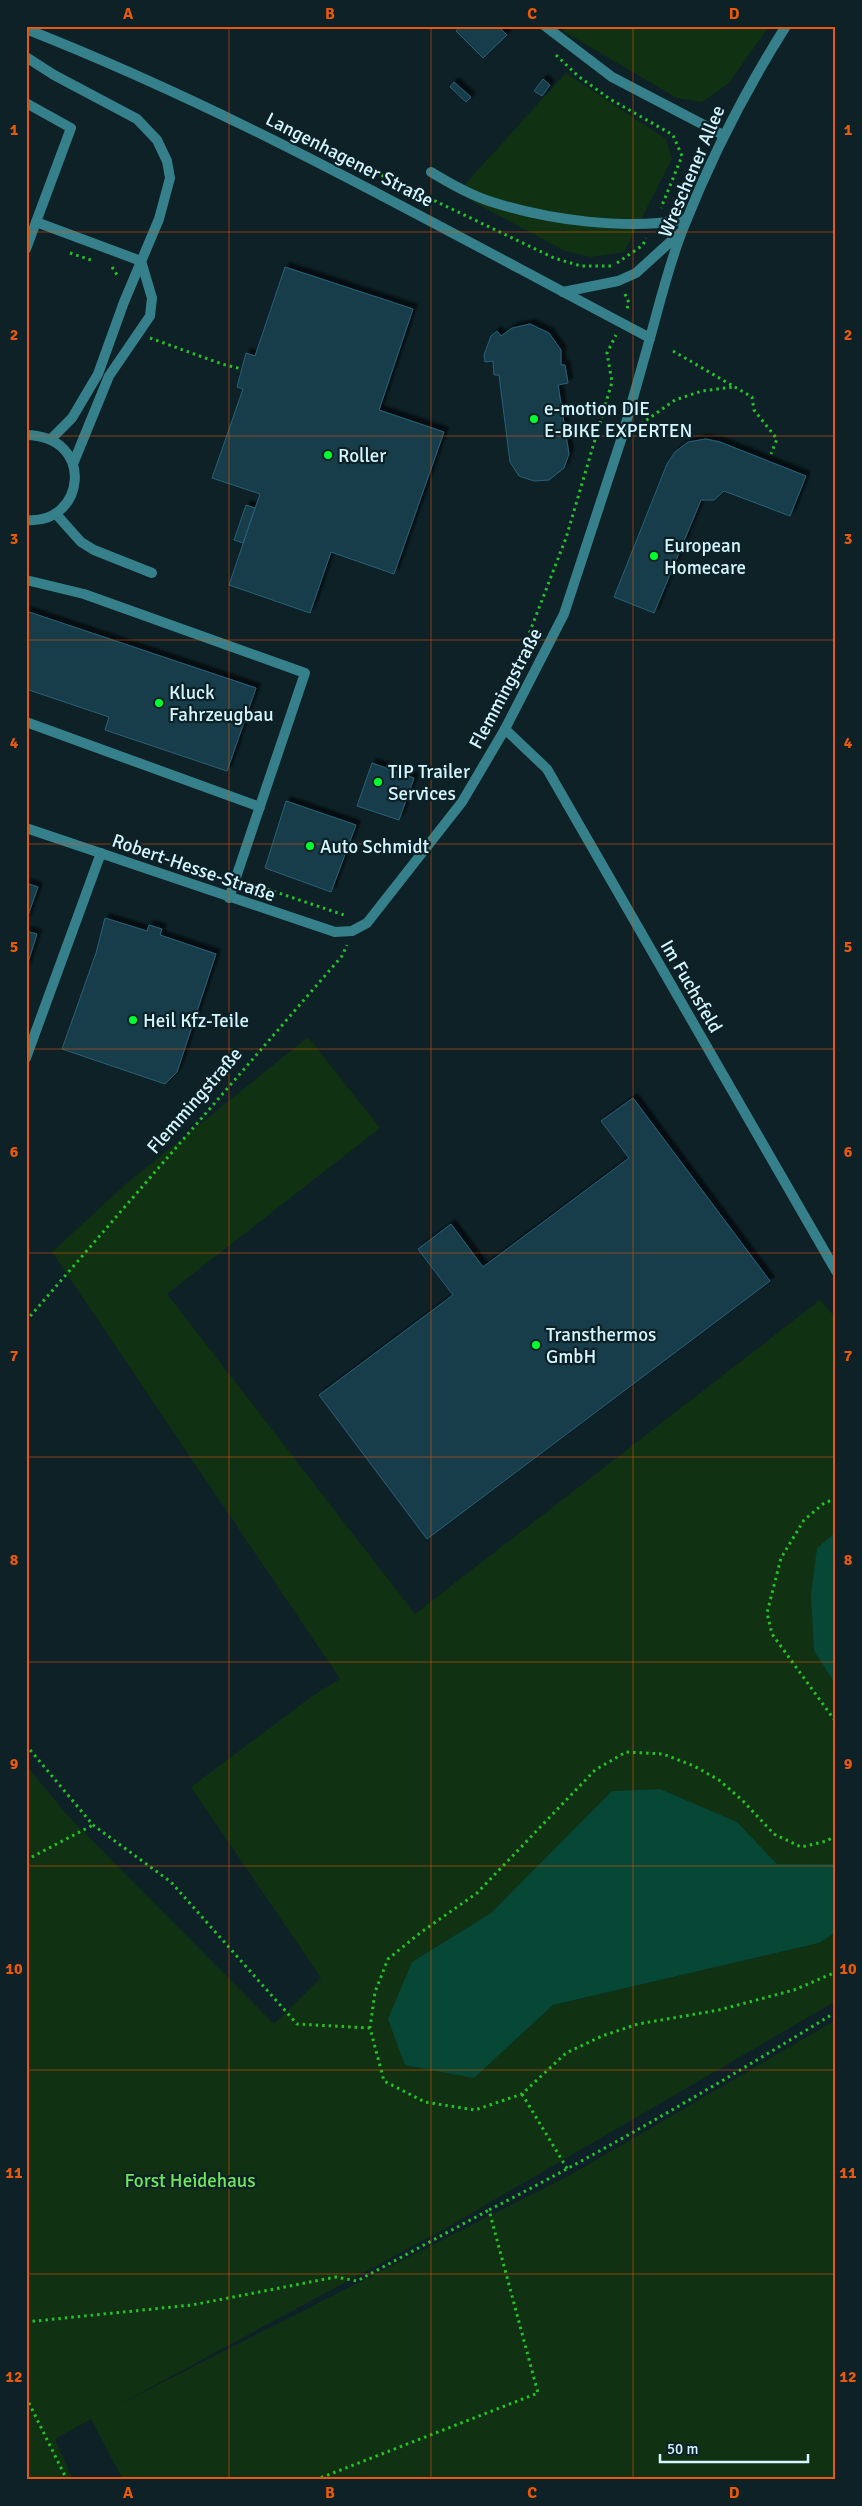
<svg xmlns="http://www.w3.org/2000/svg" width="862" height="2506" font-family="Signika,sans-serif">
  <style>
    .green { fill: #103212 }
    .water { fill: #064835 }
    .building { fill: #183c4a; stroke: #286178; filter: url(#shadow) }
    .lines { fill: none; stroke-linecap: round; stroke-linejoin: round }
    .path { stroke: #26c129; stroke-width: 3; stroke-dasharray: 2.5 4; stroke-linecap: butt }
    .service { stroke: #35808a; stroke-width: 10 }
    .minor { stroke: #35808a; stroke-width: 10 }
    .tertiary { stroke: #35808a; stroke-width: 10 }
    .grid { fill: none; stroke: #e8590c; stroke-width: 1; stroke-opacity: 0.55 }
    .poi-dot { fill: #00ff2f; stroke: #0d2127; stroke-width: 2 }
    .labels { text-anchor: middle; stroke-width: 4.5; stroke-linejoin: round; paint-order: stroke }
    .street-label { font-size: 19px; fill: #d4f6ff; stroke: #0d2127 }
    .poi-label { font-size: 19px; fill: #d4f6ff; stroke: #0d2127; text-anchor: start }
    .park-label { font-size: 19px; fill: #6ee956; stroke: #0d2127 }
    .neatline { fill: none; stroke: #e8590c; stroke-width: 2 }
    .grid-label { font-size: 16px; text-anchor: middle; font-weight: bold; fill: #e8590c }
  </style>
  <defs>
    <filter id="shadow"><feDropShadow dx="4.5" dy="-4.5" stdDeviation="1" flood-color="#0009"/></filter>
  </defs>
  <rect width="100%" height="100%" fill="#0d2127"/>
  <!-- green -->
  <g class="green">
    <path d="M 567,26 L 769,26 L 729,83 L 702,102 L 677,98 L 563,31 Z"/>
    <path d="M 566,73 L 666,139 L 672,159 L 624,252 L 591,257 L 565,251 L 457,193 Z"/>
    <path d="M 308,1037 L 380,1128 L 167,1294 L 415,1614 L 820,1300 L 836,1318 L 836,1532 L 817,1548 L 814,1651 L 836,1685 L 836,1864 L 777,1864 L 737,1822 L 660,1789 L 612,1791 L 491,1913 L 412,1962 L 474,2078 L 553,2005 L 819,1943 L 836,1932 L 836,2001 L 446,2228 L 118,2405 L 572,2174 L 836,2020 L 836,2480 L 123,2480 L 91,2419 L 55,2439 L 73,2480 L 26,2480 L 26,1765 L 68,1816 L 274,2024 L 321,1978 L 191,1787 L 311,1697 L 340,1679 L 52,1252 L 127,1183 Z"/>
  </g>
  <!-- water -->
  <g class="water">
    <path d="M 836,1532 L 836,1685 L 814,1651 L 811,1595 L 817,1548 Z"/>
    <path d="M 660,1789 L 737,1822 L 777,1864 L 836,1864 L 836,1932 L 819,1943 L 553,2005 L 474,2078 L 405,2065 L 388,2019 L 412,1962 L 491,1913 L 612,1791 Z"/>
  </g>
  <!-- building -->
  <g class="building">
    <path d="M 460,26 L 498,26 L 507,35 L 483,58 L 456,31 Z"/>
    <path d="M 543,79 L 550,85 L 542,96 L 534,91 Z"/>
    <path d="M 454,82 L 471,97 L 466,102 L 450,87 Z"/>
    <path d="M 285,267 L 413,309 L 379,410 L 444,432 L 394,574 L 331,552 L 310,613 L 229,585 L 260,494 L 212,478 L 243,389 L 237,387 L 246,353 L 255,356 Z"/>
    <path d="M 530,324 L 549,333 L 561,350 L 561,365 L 565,365 L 568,383 L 558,385 L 569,454 L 564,468 L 549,480 L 534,481 L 519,476 L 510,462 L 499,375 L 494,375 L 493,361 L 485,362 L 484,355 L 491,336 L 497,331 L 501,336 L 512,328 Z"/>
    <path d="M 706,439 L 720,442 L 806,476 L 790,516 L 724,491 L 714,500 L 701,500 L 654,613 L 614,597 L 667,464 L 675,452 L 688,442 Z"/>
    <path d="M 246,505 L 255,508 L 243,543 L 234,540 Z"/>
    <path d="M 26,611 L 256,688 L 227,771 L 105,730 L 109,717 L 26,689 Z"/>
    <path d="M 372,763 L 414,778 L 399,820 L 357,806 Z"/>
    <path d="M 286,801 L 356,825 L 331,892 L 265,868 Z"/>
    <path d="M 26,883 L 38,887 L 26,921 Z"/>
    <path d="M 105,918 L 147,931 L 149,925 L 162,929 L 160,935 L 216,954 L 177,1072 L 165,1084 L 62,1049 L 96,953 Z"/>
    <path d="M 26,931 L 37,934 L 26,969 Z"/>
    <path d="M 633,1098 L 770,1281 L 427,1539 L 319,1395 L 453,1295 L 418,1249 L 451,1224 L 483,1267 L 629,1158 L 601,1121 Z"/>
  </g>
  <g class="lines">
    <!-- path -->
    <g class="path">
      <path d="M 556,55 L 578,76 L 610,99 L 673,135 L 682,156 L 661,208"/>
      <path d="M 358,164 L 554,258 L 581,266 L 612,266"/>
      <path d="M 70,253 L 94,261"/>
      <path d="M 617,263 L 643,245 L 646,238"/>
      <path d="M 112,267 L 119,278"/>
      <path d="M 625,294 L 629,303 L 626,311"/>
      <path d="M 150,338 L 222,364 L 242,369"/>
      <path d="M 673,351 L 752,397 L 754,410 L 777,439 L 771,454"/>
      <path d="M 641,424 L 675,400 L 702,391 L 733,387"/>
      <path d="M 490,722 L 527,639 L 566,538 L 612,382 L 607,353 L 616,335"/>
      <path d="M 249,883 L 347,916"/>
      <path d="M 26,1321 L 342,956 L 347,945"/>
      <path d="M 836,1498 L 823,1504 L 804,1520 L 781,1558 L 767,1613 L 772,1634 L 836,1722"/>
      <path d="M 26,1745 L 93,1825 L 171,1882 L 297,2024 L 370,2028"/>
      <path d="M 836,1835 L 827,1841 L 801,1847 L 774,1834 L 742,1800 L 719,1780 L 694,1766 L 663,1754 L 626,1752 L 595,1770 L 477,1893 L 420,1933 L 388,1959 L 375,1992 L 370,2028 L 384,2081 L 425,2102 L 475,2110 L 522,2094 L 566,2053 L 602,2036 L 638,2024 L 719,2010 L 794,1990 L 836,1972"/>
      <path d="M 26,1860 L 93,1825"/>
      <path d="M 522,2094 L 568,2170"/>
      <path d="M 26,2322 L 192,2305 L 336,2277 L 357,2281 L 489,2210"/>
      <path d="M 26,2397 L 67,2480"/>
      <path d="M 315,2480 L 538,2393 L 489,2210 C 608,2149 722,2082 836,2012"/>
    </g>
    <!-- service -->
    <g class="service">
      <path d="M 26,57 L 54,75 L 137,119 L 157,140 L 167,161 L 170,178 L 159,219 L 124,302 L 98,374 L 72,418 L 52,438"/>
      <path d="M 26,103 L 71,128 L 36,222 L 141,261 L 152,298 L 150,316 L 109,376 L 73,464"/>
      <path d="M 431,172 C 449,183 468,194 489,201 C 546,220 629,231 687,219"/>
      <path d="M 26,249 L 36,222"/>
      <path d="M 56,514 L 81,542 L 94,550 L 152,573"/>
      <path d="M 26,580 L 84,594 L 305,673 L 229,898"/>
      <path d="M 26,722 L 260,807"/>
      <path d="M 505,729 L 547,769 L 836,1271"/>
      <path d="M 26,1058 L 101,853"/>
    </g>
    <!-- minor -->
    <g class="minor">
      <path d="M 545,26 L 612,77 L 723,135"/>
      <path d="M 26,435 C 97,436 85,526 26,520"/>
      <path d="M 26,828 L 335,932 L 352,931 L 367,923 L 462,802 L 505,729 L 564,614 L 622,437 L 650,338"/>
    </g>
    <!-- tertiary -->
    <g class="tertiary">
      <path d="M 26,29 C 243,114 444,230 650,338 C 660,302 669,264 683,229 C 711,157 745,91 786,26"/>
      <path d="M 563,292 L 618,281 L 636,273 L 680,233"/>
    </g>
  </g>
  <!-- grid -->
  <path class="grid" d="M 229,26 L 229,2480M 431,26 L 431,2480M 633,26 L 633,2480M 26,232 L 836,232M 26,436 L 836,436M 26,640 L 836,640M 26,844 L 836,844M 26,1049 L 836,1049M 26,1253 L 836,1253M 26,1457 L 836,1457M 26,1662 L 836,1662M 26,1866 L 836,1866M 26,2070 L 836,2070M 26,2274 L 836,2274"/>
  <!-- markers -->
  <g class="poi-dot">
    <circle cx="534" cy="419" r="5"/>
    <circle cx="328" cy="455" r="5"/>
    <circle cx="654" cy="556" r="5"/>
    <circle cx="159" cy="703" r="5"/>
    <circle cx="378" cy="782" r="5"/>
    <circle cx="310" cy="846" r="5"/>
    <circle cx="133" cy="1020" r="5"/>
    <circle cx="536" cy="1345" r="5"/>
  </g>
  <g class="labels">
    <!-- street labels -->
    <g class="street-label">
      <text transform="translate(350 159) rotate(27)" y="7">Langenhagener Straße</text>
      <text transform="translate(691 171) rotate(-67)" y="7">Wreschener Allee</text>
      <text transform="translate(505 688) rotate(-62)" y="7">Flemmingstraße</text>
      <text transform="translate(194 867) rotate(19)" y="7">Robert-Hesse-Straße</text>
      <text transform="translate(692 986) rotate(60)" y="7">Im Fuchsfeld</text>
      <text transform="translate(194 1100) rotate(-49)" y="7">Flemmingstraße</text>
    </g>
    <!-- poi labels -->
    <g class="poi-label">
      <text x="544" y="415">e-motion DIE<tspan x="544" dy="22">E-BIKE EXPERTEN</tspan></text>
      <text x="338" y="462">Roller</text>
      <text x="664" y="552">European<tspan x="664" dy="22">Homecare</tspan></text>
      <text x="169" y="699">Kluck<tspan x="169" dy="22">Fahrzeugbau</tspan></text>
      <text x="388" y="778">TIP Trailer<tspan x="388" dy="22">Services</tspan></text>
      <text x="320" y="853">Auto Schmidt</text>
      <text x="143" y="1027">Heil Kfz-Teile</text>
      <text x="546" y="1341">Transthermos<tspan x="546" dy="22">GmbH</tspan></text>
    </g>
    <!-- park labels -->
    <g class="park-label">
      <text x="190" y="2187">Forst Heidehaus</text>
    </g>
  </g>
  <!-- border -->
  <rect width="862" height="2506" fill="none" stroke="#0d2127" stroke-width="55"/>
  <!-- scale -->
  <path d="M660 2454v8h148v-8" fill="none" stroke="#d4f6ff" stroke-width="2.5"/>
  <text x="667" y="2454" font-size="15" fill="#d4f6ff" stroke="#0d2127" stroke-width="4" paint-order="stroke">50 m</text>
  <rect x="28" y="28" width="806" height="2450" class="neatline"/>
  <g class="grid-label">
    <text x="128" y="19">A</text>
    <text x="330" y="19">B</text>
    <text x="532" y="19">C</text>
    <text x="734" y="19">D</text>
    <text x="14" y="135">1</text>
    <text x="848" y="135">1</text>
    <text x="14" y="340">2</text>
    <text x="848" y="340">2</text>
    <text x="14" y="544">3</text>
    <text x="848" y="544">3</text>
    <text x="14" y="748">4</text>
    <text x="848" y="748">4</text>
    <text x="14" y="952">5</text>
    <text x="848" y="952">5</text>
    <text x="14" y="1157">6</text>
    <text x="848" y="1157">6</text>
    <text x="14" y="1361">7</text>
    <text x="848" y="1361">7</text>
    <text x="14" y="1565">8</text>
    <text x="848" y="1565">8</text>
    <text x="14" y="1769">9</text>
    <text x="848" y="1769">9</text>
    <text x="14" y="1974">10</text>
    <text x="848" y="1974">10</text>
    <text x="14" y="2178">11</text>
    <text x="848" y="2178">11</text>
    <text x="14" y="2382">12</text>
    <text x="848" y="2382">12</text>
    <text x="128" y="2498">A</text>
    <text x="330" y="2498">B</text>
    <text x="532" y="2498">C</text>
    <text x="734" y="2498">D</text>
  </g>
</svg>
